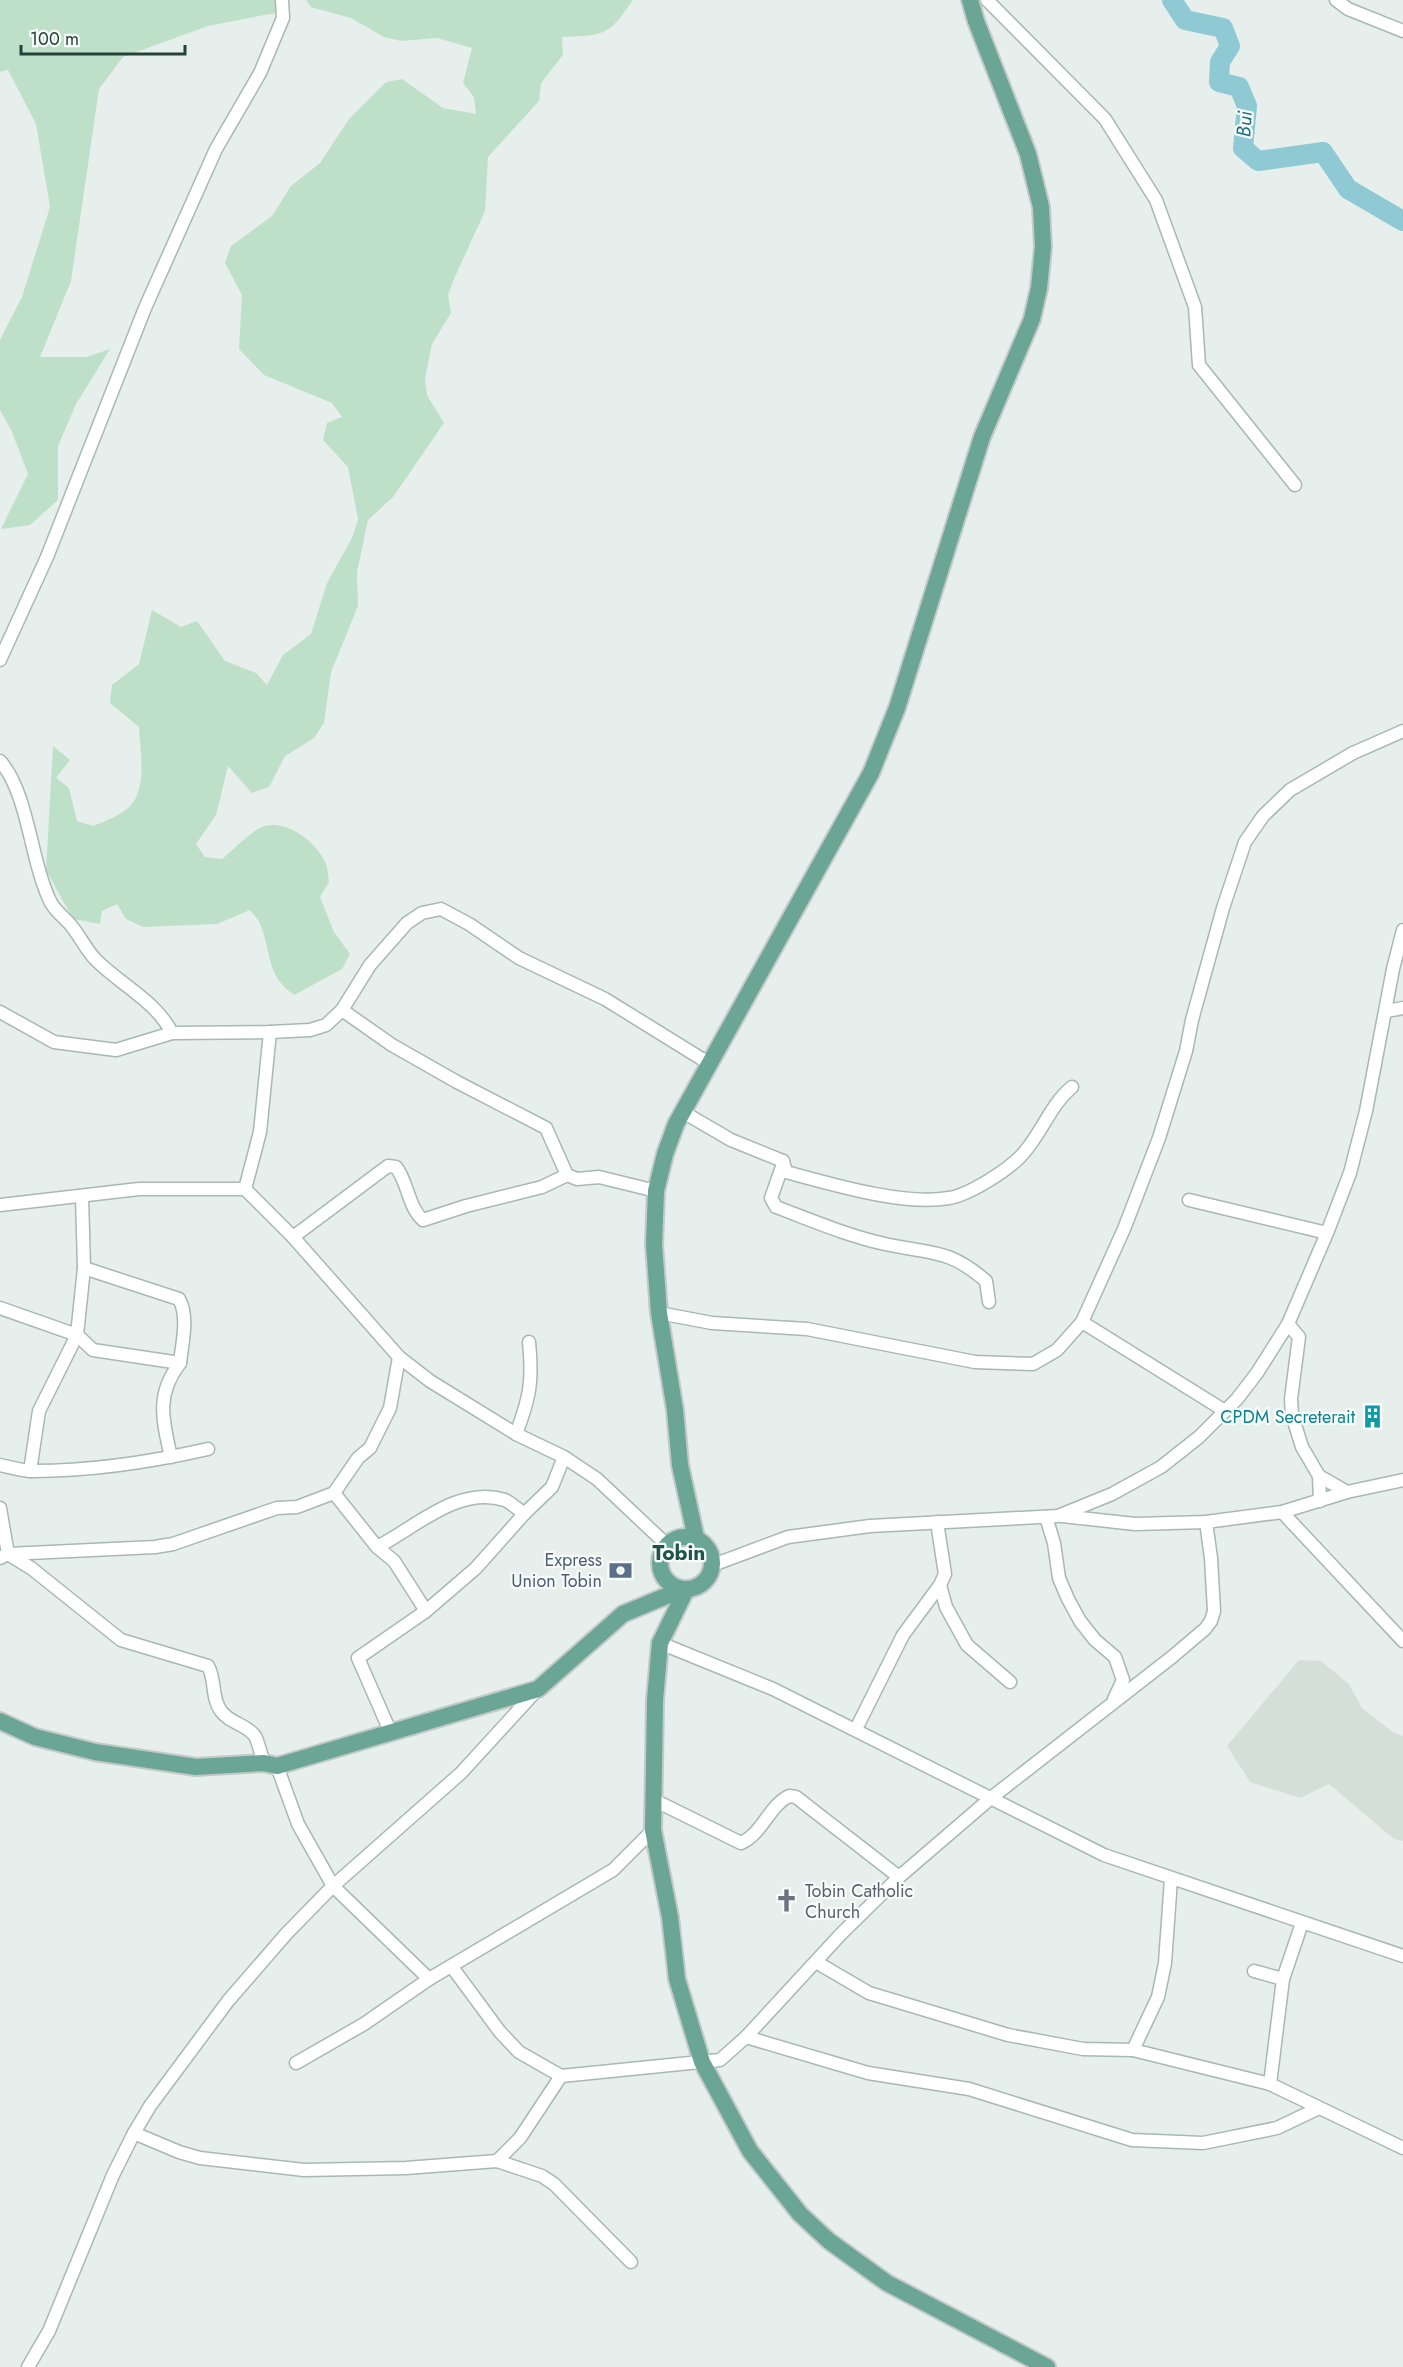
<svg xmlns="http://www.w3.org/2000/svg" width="1403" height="2367" font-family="Jost,sans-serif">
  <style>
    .built { fill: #d4dfda }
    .green { fill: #bfe0c8 }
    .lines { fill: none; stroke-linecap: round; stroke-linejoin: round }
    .river { stroke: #8ec9d4; stroke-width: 20 }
    .minor-casing { stroke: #a8b8b2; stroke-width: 15 }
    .major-casing { stroke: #c2cac8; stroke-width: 20 }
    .minor { stroke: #fff; stroke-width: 12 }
    .major { stroke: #6aa596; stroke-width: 16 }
    .labels { text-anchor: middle; stroke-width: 4.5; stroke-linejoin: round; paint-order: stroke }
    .culture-label { font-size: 18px; fill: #0d838f; stroke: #f7fbf9; text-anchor: end }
    .service-label { font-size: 18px; fill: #4e5e75; stroke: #f7fbf9; text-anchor: end }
    .worship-label { font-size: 18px; fill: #5b616d; stroke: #f7fbf9; text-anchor: start }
    .water-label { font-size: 20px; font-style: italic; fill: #1c6f80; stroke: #f7fbf9 }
    .quarter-label { font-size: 21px; font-weight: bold; fill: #1f5548; stroke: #f7fbf9 }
  </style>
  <rect width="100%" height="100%" fill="#e6efeb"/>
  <!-- built -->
  <path class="built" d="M 1299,1660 L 1321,1661 L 1349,1684 L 1362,1708 L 1394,1733 L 1403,1736 L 1403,1841 L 1394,1839 L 1329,1784 L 1300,1798 L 1250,1782 L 1227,1746 Z"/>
  <!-- green -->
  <g class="green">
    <path d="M 0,0 L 288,0 L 275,13 L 208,26 L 123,57 L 99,89 L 71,281 L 40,357 L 87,357 L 110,349 L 76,404 L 58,446 L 58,500 L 30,525 L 1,529 L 28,474 L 12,432 L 0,410 L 0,340 L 22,297 L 50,207 L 36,124 L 8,70 L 0,72 Z"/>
    <path d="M 306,0 L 633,0 C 608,36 606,35 562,37 L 563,55 L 541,83 L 539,101 L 488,157 L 485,211 L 454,279 L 448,295 L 451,313 L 432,344 L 425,378 L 427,395 L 444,423 L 393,497 L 368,520 L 357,572 L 358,606 L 331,672 L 324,723 L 314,738 L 285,756 L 269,787 L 252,793 L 228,766 L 216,815 L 196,844 L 205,857 L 222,859 C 232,851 251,831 262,827 C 286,818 317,842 326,864 C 328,869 328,876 329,882 L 320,897 L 334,932 L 350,954 L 342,969 L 294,995 C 266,975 272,955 261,926 C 259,920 254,915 250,910 L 217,924 L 143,927 L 126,919 L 117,904 L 102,911 L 100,924 L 73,919 L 46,870 L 53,746 L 70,760 L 56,778 L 69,788 L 77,821 L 93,826 C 102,822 114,818 123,812 C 150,794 140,755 139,727 L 110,703 L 112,685 L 139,664 L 152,610 L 181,627 L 197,621 L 225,661 L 256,673 L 267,685 L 283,655 L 311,634 L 327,583 L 353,536 L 358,519 L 348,467 L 323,440 L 327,423 L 342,417 L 332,403 L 264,375 L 239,349 L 242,295 L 225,263 L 231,246 L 272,216 L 291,186 L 320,163 L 349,119 L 386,82 L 402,79 L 443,108 L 476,114 L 474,97 L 463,83 L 472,48 L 437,38 L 401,41 L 384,37 L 351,18 L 311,7 Z"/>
  </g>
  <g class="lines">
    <!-- river -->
    <path class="river" d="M 1172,0 L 1185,20 L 1223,28 L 1230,46 L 1220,62 L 1219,82 L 1239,87 L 1247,106 L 1243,148 L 1258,161 L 1323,152 L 1348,189 L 1403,221"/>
    <defs>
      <g id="minor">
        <path d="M 987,0 L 1105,119 L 1156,200 L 1195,307 L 1199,365 L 1295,485"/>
        <path d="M 1336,0 L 1348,9 L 1403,31"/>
        <path d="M 0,660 L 47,557 L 145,308 L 216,149 L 260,73 L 283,18 L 282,0"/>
        <path d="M 0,761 C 29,794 30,861 51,903 C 55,910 63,917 69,923 C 79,934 86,950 96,960 C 121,985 156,1001 172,1033 L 270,1032 L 310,1030 L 326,1025 L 342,1010 L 370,965 L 407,923 L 422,913 L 441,909 L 469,924 L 519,958 L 605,999 L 710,1064"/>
        <path d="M 342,1010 L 392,1045 L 457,1082 L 546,1128 L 567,1175 L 577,1179 L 599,1177 L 656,1191"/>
        <path d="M 1387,1011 L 1403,1008"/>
        <path d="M 0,1012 L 54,1042 L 116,1050 L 172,1033"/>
        <path d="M 683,1112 L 731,1140 L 783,1161"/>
        <path d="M 783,1161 L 786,1172 C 831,1184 903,1206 949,1198 C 969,1195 1006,1171 1020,1157 C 1041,1136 1049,1106 1072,1087"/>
        <path d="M 783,1164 L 771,1198 L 776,1207 C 811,1220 848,1236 885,1244 C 930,1254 948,1248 986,1281 L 989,1302"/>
        <path d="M 245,1189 L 260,1132 L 270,1032"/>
        <path d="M 82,1197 L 84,1268 L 77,1335 L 93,1350 L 180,1363 C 155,1395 163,1421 171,1457"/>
        <path d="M 1189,1200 L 1327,1233"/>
        <path d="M 0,1205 L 139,1189 L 245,1189 L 293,1237 L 399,1357 L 430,1381 L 516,1434 L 564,1457 L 597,1479 L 667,1545"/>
        <path d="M 293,1237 L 388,1166 L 396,1167 C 408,1182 408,1207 423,1220 L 466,1206 L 542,1187 L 567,1175"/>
        <path d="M 84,1268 L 179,1299 C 189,1316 182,1344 180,1363"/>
        <path d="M 0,1308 L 77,1335 L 39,1411 L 30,1471"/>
        <path d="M 659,1313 L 712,1323 L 807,1329 L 975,1362 L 1033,1364 L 1057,1350 L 1082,1322 L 1124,1229 L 1159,1138 L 1186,1051 L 1192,1020 L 1223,908 L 1245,842 L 1263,816 L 1290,790 L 1353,753 L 1403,731"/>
        <path d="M 1082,1322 L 1225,1411"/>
        <path d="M 1288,1324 L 1299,1337 L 1291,1399 L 1292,1415 L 1302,1447 L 1319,1476 L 1320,1501"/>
        <path d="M 516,1434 C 530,1397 533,1381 529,1342"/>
        <path d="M 0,1465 C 10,1467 22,1471 32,1471 C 90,1471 151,1462 208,1449"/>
        <path d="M 1319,1476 L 1347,1492"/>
        <path d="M 334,1493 L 377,1547 L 394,1561 L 426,1611"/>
        <path d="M 0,1508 L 8,1554 L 31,1568 L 121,1640 L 208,1666 C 216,1680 211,1698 221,1711 C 229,1723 246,1724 255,1736 C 259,1744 261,1755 264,1763"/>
        <path d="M 1282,1512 L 1403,1641"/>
        <path d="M 1062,1516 L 1135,1524 L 1206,1522 L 1282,1512 L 1347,1492 L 1403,1480"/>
        <path d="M 1046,1517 L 1054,1543 L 1059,1578 L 1068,1599 L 1080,1621 L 1095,1640 L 1115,1657 L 1123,1680 L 1114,1699"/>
        <path d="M 377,1547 C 415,1528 458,1485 505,1500 C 511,1503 518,1509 524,1514"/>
        <path d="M 0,1558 L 8,1554 L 155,1547 L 173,1544 L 277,1508 L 297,1507 L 334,1493 L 358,1458 L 370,1448 L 390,1408 L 399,1357"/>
        <path d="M 713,1565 L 788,1537 L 870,1526 L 1058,1516 L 1112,1494 L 1161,1467 L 1199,1437 L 1237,1399 L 1257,1373 L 1288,1324 L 1327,1233 L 1350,1173 L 1366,1111 L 1393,969 L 1403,930"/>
        <path d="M 940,1585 L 946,1607 L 967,1645 L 1010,1682"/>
        <path d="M 660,1643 L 773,1689 L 1104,1855 L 1403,1956"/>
        <path d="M 856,1729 L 903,1635 L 940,1585 L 945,1574 L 937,1522"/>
        <path d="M 390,1731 L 358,1658 L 426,1611 L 476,1568 L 524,1514 L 552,1487 L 564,1457"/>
        <path d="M 277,1766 L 298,1824 L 333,1886 L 429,1979"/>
        <path d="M 654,1800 L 741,1843 C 762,1834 769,1806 789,1796 L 796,1797 L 899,1877"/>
        <path d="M 816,1962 L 869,1993 L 1008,2035 L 1083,2049 L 1133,2050 L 1158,1997 L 1165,1963 L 1171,1879"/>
        <path d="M 452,1967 L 500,2032 L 519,2052 L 561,2076 L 720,2060 L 746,2037 L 841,1934 L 899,1877 L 991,1798 L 1172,1657 L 1205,1629 L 1211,1621 L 1214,1611 L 1211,1558 L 1206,1522"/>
        <path d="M 1254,1971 L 1283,1979 L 1302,1923"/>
        <path d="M 746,2037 L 868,2073 L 969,2089 L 1132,2140 L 1203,2143 L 1277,2128 L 1319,2108"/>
        <path d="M 1133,2050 L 1270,2084 L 1403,2148"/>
        <path d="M 296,2063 L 364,2024 L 429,1979 L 613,1870 L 653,1830"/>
        <path d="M 1270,2084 L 1283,1979"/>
        <path d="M 134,2133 L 179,2152 L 200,2158 L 304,2170 L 406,2168 L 497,2161 L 542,2176 L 554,2184 L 631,2262"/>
        <path d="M 497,2161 L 520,2138 L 561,2076"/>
        <path d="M 28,2367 L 49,2331 L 113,2175 L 134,2133 L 150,2106 L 228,2001 L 287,1933 L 333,1886 L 461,1773 L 537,1690"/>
      </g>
      <g id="major">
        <circle cx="686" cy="1563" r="26"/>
        <path d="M 696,1538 L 680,1465 L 675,1410 L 659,1313 L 654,1244 L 656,1191 L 665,1154 L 676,1124 L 871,773 L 897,708 L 982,437 L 1032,319 L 1039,288 L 1043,247 L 1041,207 L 1028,154 L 976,21 L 970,0"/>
        <path d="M 686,1590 L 660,1643 L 655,1700 L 653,1830 L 670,1917 L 677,1979 L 702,2062 L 750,2151 L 800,2214 L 829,2241 L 887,2283 L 1047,2367"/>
        <path d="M 0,1721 L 35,1737 L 95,1752 L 196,1767 L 264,1763 L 277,1766 L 538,1689 L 623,1614 L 683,1589"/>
      </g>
    </defs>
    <!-- minor casing -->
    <use href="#minor" class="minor-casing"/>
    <!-- major casing -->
    <use href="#major" class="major-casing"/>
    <!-- minor -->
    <use href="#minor" class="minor"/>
    <!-- major -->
    <use href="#major" class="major"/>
  </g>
  <!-- icons -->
  <defs>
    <symbol id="building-bare" viewBox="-9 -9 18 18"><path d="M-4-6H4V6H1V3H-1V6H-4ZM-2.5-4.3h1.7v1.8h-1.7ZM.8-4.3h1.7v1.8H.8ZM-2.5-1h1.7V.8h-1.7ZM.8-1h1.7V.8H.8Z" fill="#0f9aa8" stroke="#f7fbf9" stroke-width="2.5" paint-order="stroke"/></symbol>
    <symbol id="bank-bare" viewBox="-9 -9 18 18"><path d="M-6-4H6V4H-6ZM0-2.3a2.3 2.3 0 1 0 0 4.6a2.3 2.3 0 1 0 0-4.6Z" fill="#5c6f8a" stroke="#f7fbf9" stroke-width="2.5" paint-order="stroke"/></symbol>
    <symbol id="church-bare" viewBox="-9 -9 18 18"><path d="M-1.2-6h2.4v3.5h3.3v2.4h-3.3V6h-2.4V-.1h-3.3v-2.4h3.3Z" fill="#6b7280" stroke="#f7fbf9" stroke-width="2.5" paint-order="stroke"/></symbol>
  </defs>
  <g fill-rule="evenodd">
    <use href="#building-bare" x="1356" y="1400" width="33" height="33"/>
    <use href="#bank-bare" x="604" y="1554" width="33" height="33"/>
    <use href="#church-bare" x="770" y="1884" width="33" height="33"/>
  </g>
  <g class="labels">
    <!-- culture labels -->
    <g class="culture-label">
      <text x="1355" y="1423">CPDM Secreterait</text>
    </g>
    <!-- service labels -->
    <g class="service-label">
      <text x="602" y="1566">Express<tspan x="602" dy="21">Union Tobin</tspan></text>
    </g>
    <!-- worship labels -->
    <g class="worship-label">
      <text x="805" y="1897">Tobin Catholic<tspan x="805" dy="21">Church</tspan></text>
    </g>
    <!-- water labels -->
    <g class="water-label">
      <text transform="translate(1244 124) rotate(-87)" y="7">Bui</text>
    </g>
    <!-- quarter labels -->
    <g class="quarter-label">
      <text x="679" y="1560">Tobin</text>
    </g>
  </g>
  <!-- scale -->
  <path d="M21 45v9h164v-9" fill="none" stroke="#24423a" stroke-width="3"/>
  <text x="30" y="45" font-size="18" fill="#24423a" stroke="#f7fbf9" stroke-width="4.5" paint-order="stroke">100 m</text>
</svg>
